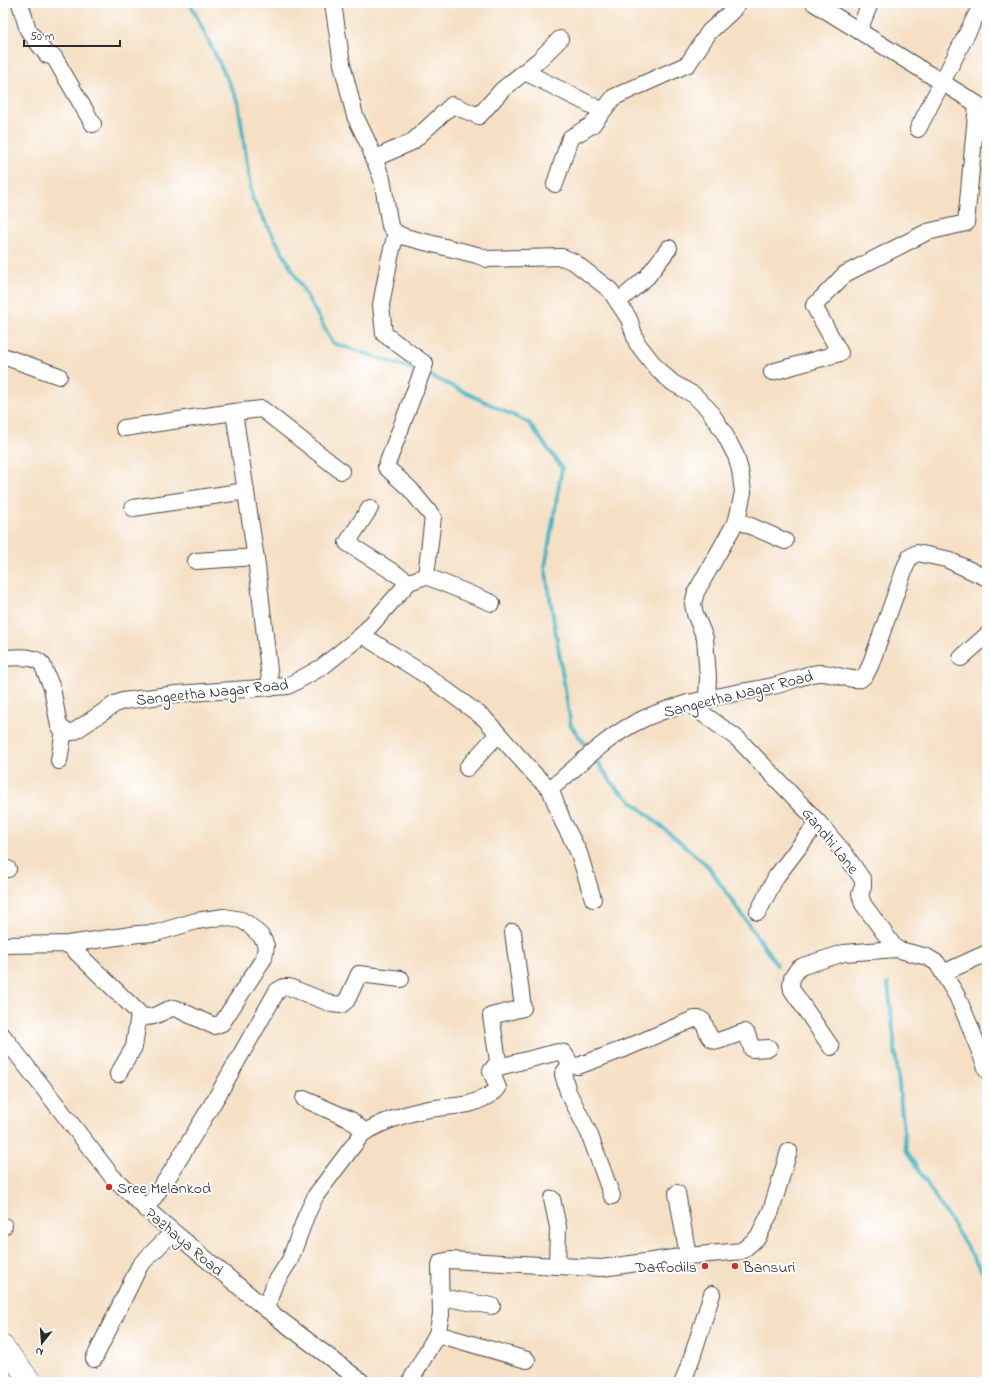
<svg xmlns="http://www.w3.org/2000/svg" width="990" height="1385" font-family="'Indie Flower',sans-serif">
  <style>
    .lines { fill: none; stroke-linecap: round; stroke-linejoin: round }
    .stream { stroke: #48b6c3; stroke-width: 4 }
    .minor-casing { stroke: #494642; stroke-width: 18 }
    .major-casing { stroke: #494642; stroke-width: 22 }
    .minor { stroke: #fff; stroke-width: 16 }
    .major { stroke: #fff; stroke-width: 21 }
    .poi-dot { fill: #c8321e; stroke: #fff; stroke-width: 1.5 }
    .labels { text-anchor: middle; stroke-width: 4; stroke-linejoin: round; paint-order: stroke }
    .street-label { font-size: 16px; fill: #2b2b2b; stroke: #fff }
    .poi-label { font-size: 16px; fill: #2b2b2b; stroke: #fff; text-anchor: start }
  </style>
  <rect width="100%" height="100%" fill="#fff"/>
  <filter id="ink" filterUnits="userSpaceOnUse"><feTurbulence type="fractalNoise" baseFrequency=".025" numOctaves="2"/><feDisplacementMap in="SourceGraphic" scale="8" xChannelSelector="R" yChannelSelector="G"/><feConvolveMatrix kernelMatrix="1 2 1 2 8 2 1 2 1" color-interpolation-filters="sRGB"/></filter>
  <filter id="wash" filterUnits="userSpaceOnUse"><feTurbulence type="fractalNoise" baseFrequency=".012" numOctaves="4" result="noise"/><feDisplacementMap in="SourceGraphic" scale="16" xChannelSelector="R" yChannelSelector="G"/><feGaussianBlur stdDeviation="0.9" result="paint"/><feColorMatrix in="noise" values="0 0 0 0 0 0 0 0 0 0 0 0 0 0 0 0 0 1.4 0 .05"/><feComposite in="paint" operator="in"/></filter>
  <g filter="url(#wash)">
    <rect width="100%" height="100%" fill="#f5e0c5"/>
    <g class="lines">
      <!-- stream -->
      <g class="stream">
        <path d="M 190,3 L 238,101 L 252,198 L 333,343 L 413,369"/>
        <path d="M 431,376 L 529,423 L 562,468 L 545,567 L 571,726 L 585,744"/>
        <path d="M 598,763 L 615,787 L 708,866 L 777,965"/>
        <path d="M 888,984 L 906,1150 L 980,1268 L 987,1276"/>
      </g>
    </g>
  </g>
  <g filter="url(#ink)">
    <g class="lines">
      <defs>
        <g id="minor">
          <path d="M 20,3 L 28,30 L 47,55 L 54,57 L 93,124"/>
          <path d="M 333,3 L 342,64 L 355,116 L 368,143 L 382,179 L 390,226 L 396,233 L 405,237 L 477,255 L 487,259 L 562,257 L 574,262 L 610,290 L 629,319 L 637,343 L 658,370 L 673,383 L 694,395 L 709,410 L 723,431 L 736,456 L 740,470 L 743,492 L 737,520 L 696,592 L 693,604 L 695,614 L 705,638 L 708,677 L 707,698"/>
          <path d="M 859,31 L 870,3"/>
          <path d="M 525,72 L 603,111"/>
          <path d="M 918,129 L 980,8"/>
          <path d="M 373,159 L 412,142 L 452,105 L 479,116 L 502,90 L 539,60 L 560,39"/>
          <path d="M 555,184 L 570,138 L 592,125 L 614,97 L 688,64 L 709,32 L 732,11 L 738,3"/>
          <path d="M 396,233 L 390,257 L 381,305 L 384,334 L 425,364 L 386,467 L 410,489 L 433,517 L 426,576"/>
          <path d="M 618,302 L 647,277 L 669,248"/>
          <path d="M 3,356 L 59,376"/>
          <path d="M 772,372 L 840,353 L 814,306 L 845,274 L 927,232 L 966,223 L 977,104 L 814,3"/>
          <path d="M 234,412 L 262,409 L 341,471"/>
          <path d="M 124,428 L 234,412 L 257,566 L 271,688"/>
          <path d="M 133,508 L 246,491"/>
          <path d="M 370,508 L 347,543 L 409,582 L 426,576 L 492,603"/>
          <path d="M 737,520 L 785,541"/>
          <path d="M 196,561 L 256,557"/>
          <path d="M 362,635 L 409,582"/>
          <path d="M 3,658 C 15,658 33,654 42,664 L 52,688 L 59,726 C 63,731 69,734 75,731 L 115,704 L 123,701 L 176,694 L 288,686 L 322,667 L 362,635 L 427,676 L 484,718 L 536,776 L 547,786 L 551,787 L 555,785 C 580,764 604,740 633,724 C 676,701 725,696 773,686 C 788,683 803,674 819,673 C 834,672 846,681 861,679 L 866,674 L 870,666 L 906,565 L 910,557 L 917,553 L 946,559 L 987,578"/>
          <path d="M 961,658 L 987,635"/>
          <path d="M 688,703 L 738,739 L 818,822 L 845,854 L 863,880 L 863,887 L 860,894 L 863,904 L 896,949 L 927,957 L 937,963 L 957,996 L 969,1024 L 987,1070"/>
          <path d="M 59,761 L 64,730"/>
          <path d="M 467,768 L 498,734"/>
          <path d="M 549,786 L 563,822 L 579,853 L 593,899"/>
          <path d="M 3,869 L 8,869"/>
          <path d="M 758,912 L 776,877 L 818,822"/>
          <path d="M 3,945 L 68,944 L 138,934 L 156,933 L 196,921 L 224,917 L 241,920 L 248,924 L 261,936 L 264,941 L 266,946 L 264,958 L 222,1023 L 214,1026 L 175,1008 C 162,1009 156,1020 142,1016 L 68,944"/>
          <path d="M 943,973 L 987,953"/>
          <path d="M 3,1036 L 111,1175 L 146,1209 L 266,1309 L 362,1382"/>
          <path d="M 831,1047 L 792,990 L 791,985 L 792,978 L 798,969 L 803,966 L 844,953 L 896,949"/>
          <path d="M 570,1064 L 563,1074 L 568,1092 L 589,1133 L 612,1196"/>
          <path d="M 499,1067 L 491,1016 L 523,1008 L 513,932"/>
          <path d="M 118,1074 L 134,1047 L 139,1014"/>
          <path d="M 304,1099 L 351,1120 L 365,1132"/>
          <path d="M 677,1193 L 688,1256"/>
          <path d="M 552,1199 L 558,1227 L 557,1266"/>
          <path d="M 146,1209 L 170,1174 L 219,1093 L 277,991 L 284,987 L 289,987 L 332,1004 L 341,1005 L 347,1000 L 359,974 L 401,979"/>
          <path d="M 3,1226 L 4,1226"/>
          <path d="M 440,1297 L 492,1306"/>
          <path d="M 266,1309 L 274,1285 L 290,1260 L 306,1216 L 316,1195 L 362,1134 C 379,1123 400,1116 419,1111 C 436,1107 453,1107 469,1104 C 476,1102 495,1094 498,1088 L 491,1071 L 494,1067 L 499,1067 L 558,1052 L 564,1053 L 571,1065 L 578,1066 L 624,1049 L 694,1019 L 700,1019 L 703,1021 C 707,1029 708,1041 718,1041 L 744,1032 L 747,1034 L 752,1049 L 769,1048"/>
          <path d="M 437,1334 L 527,1360"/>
          <path d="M 94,1359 L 140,1265 L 173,1232"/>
          <path d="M 410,1382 L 437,1334 L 441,1315 L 440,1266 L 441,1262 L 450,1260 L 557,1266 L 602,1268 L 688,1256 L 742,1251 L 758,1237 L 771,1211 L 789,1151"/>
          <path d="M 683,1382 L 693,1354 L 712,1294"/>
        </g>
        <path id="major" d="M 3,1346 L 31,1382"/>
      </defs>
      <!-- minor casing -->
      <use href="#minor" class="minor-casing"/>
      <!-- major casing -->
      <use href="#major" class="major-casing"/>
      <!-- minor -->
      <use href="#minor" class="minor"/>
      <!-- major -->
      <use href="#major" class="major"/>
    </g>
  </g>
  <!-- markers -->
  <g class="poi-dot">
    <circle cx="109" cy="1187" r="4"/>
    <circle cx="705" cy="1266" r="4"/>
    <circle cx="735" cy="1266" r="4"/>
  </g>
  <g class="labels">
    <!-- street labels -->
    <g class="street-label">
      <text transform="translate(212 691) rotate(-6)" y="6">Sangeetha Nagar Road</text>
      <text transform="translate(738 693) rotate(-14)" y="6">Sangeetha Nagar Road</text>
      <text transform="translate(831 840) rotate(51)" y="6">Gandhi Lane</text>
      <text transform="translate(185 1241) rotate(40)" y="6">Pazhaya Road</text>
    </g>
    <!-- poi labels -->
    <g class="poi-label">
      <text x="117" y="1193">Sree Melankod</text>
      <text x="697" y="1272" text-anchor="end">Daffodils</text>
      <text x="743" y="1272">Bansuri</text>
    </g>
  </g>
  <!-- margin -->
  <rect width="990" height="1385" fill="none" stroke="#fff" stroke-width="16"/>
  <!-- north arrow -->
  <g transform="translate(42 1343) rotate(197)" stroke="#ffffff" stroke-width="3" paint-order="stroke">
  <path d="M0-3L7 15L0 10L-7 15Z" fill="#2b2b2b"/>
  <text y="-6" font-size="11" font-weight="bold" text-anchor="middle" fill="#2b2b2b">N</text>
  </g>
  <!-- scale -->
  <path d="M24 40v6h96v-6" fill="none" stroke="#2b2b2b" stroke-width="2"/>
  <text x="30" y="40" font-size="12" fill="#2b2b2b" stroke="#ffffff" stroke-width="3" paint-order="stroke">50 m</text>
</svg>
